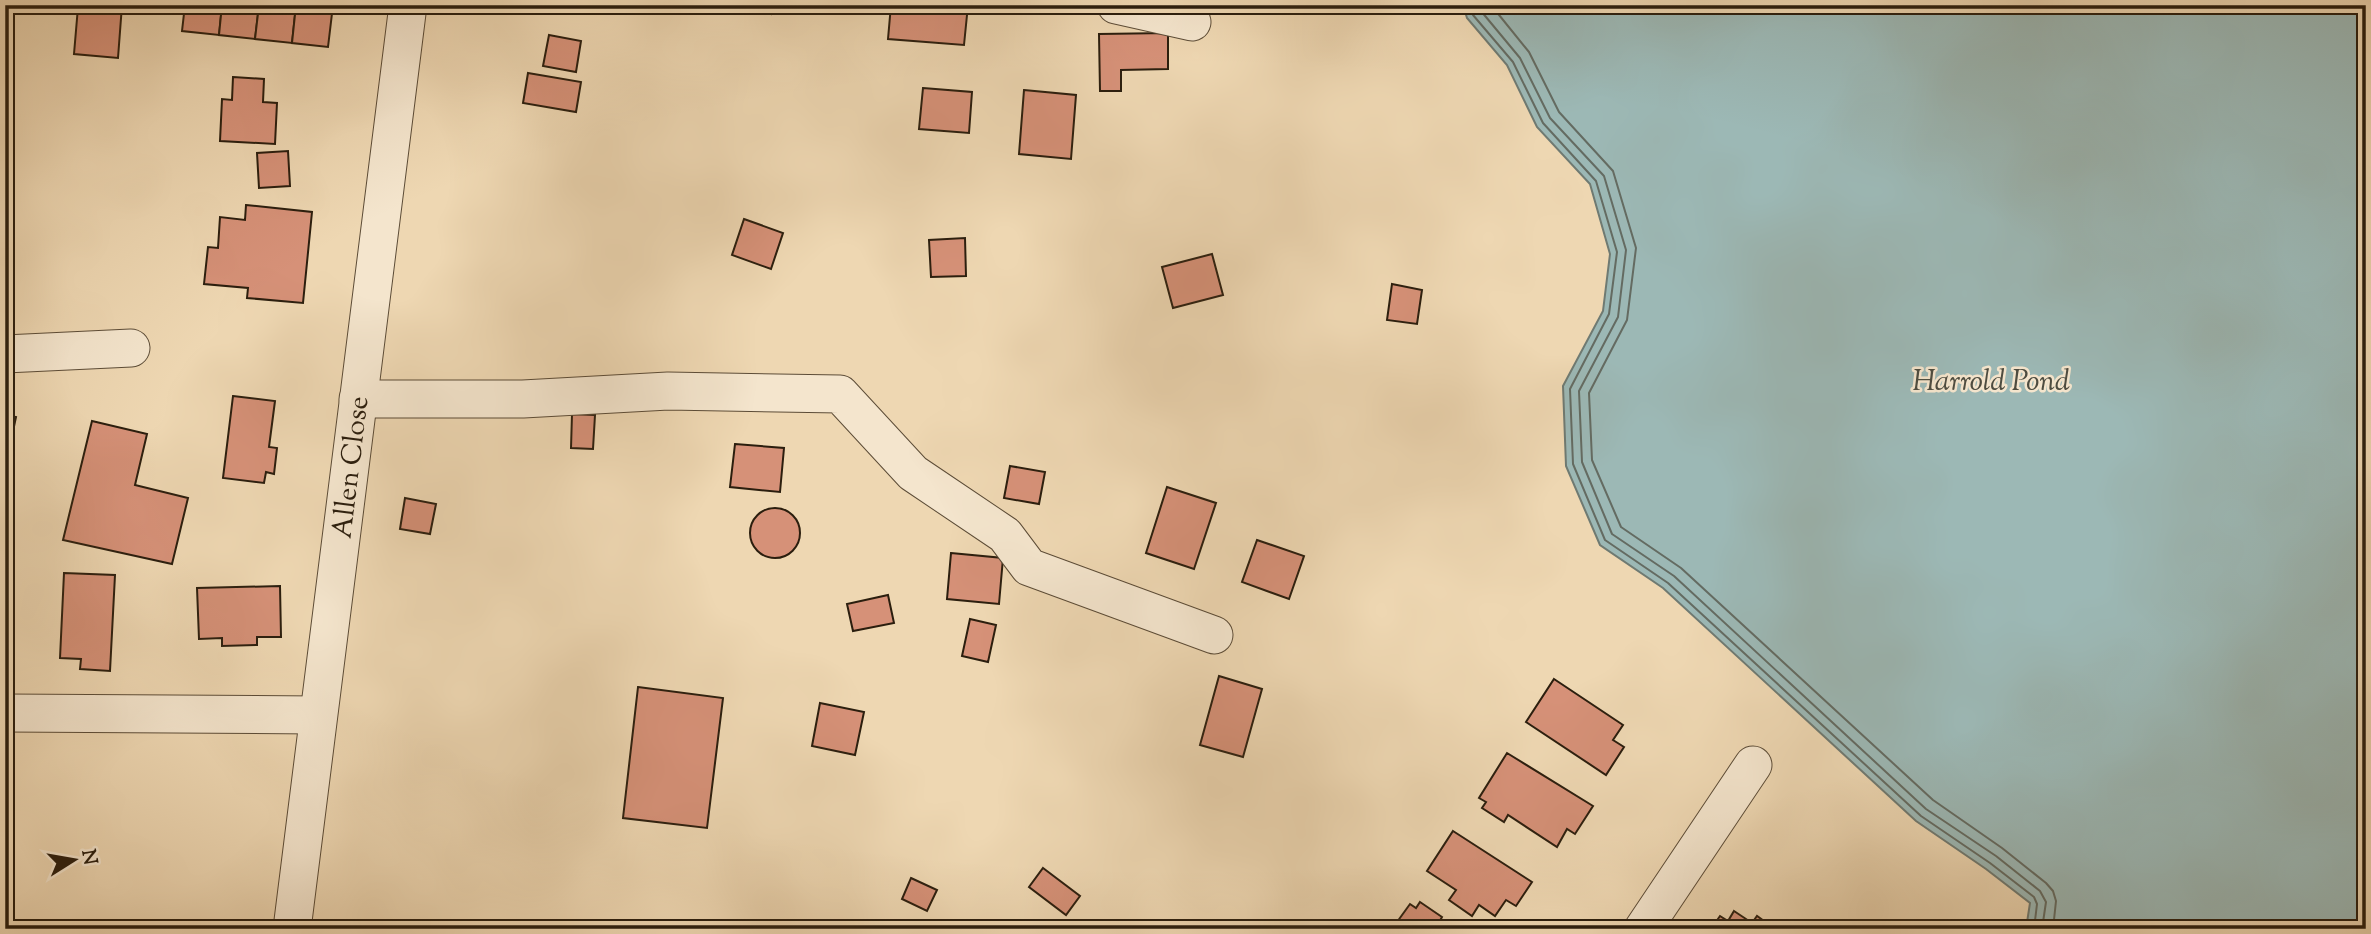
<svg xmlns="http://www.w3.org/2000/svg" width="2371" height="934" font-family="'Sorts Mill Goudy',serif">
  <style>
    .water { fill: #9cb8b5; stroke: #6f7a72; stroke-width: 2 }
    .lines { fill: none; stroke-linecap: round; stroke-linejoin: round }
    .shore { stroke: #646b62; stroke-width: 2 }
    .building { fill: #d69178; stroke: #2b1e0e; stroke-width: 2 }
    .minor-casing { stroke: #5c4c37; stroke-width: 39 }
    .minor { stroke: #f4e5cd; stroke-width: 37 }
    .labels { text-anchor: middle; stroke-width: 5; stroke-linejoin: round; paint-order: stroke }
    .street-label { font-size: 28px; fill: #2b1e0e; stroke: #f4e5cd }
    .water-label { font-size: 30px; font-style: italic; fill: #4d4c40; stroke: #f4e5cd }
  </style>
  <rect width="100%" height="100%" fill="#eed7b2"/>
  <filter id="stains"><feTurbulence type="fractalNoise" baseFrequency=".00286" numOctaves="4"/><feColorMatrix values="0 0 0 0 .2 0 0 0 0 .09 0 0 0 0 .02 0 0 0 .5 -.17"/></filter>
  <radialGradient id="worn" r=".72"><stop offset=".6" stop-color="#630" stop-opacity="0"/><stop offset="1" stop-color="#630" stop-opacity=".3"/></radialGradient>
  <!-- water -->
  <path class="water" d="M 1463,5 L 2366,5 L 2366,929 L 2026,929 L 2030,903 L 1986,869 L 1916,821 L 1663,588 L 1600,545 L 1566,466 L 1563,386 L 1603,311 L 1610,254 L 1590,184 L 1537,127 L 1507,65 L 1467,18 Z"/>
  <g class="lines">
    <!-- shore -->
    <g class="shore">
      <path d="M 1471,5 L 1473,15 L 1513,62 L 1543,123 L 1596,181 L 1617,252 L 1609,314 L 1570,389 L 1573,464 L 1605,540 L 1668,583 L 1921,816 L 1990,863 L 2034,897 L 2037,904 L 2034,929"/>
      <path d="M 1480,5 L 1481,11 L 1520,58 L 1550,118 L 1604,176 L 1626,250 L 1618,317 L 1579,391 L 1582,462 L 1612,534 L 1674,576 L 1926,809 L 1996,856 L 2040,891 L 2046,902 L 2042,929"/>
      <path d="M 1491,5 L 1529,52 L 1559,112 L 1613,171 L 1636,248 L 1627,320 L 1589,393 L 1592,460 L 1621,527 L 1681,568 L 1933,800 L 2002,848 L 2046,883 L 2053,891 L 2056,901 L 2053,929"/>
    </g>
  </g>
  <!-- building -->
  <g class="building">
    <path d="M 57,5 L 122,5 L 118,58 L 74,54 L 78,7 Z"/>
    <path d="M 185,5 L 222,5 L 219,35 L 182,31 Z"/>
    <path d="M 222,5 L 259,5 L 255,39 L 219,35 Z"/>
    <path d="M 259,5 L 296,5 L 292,43 L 255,39 Z"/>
    <path d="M 296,5 L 333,5 L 328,47 L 292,43 Z"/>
    <path d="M 729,5 L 773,5 L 771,14 Z"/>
    <path d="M 891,5 L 968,5 L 964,45 L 888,39 Z"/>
    <path d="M 1168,33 L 1168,69 L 1121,70 L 1121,91 L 1100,91 L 1099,34 Z"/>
    <path d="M 549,35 L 581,41 L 576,72 L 543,66 Z"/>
    <path d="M 528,73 L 581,82 L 576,112 L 523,103 Z"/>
    <path d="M 233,77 L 264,79 L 263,102 L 277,103 L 275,144 L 220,141 L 222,99 L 232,100 Z"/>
    <path d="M 923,88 L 972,92 L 969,133 L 919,129 Z"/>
    <path d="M 1024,90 L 1076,95 L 1071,159 L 1019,154 Z"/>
    <path d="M 288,151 L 290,186 L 259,188 L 257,153 Z"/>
    <path d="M 246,205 L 312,212 L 303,303 L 247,298 L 248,288 L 204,284 L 208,247 L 218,248 L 220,217 L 245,220 Z"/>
    <path d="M 744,219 L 783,233 L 771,269 L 732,255 Z"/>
    <path d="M 965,238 L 966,276 L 931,277 L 929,240 Z"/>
    <path d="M 1212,254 L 1223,295 L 1173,308 L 1162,267 Z"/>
    <path d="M 1392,284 L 1422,290 L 1417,324 L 1387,320 Z"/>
    <path d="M 233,396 L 275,401 L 269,447 L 277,448 L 274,474 L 266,472 L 264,483 L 223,478 Z"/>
    <path d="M 572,414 L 595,415 L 593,449 L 571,448 Z"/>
    <path d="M 5,415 L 16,417 L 5,469 Z"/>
    <path d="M 92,421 L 147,434 L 135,485 L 188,498 L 172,564 L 63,540 Z"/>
    <path d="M 735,444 L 784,448 L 780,492 L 730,487 Z"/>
    <path d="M 1010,466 L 1045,472 L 1039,504 L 1004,498 Z"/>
    <path d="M 1167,487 L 1216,503 L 1194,569 L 1146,553 Z"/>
    <path d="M 405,498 L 436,504 L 430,534 L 400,529 Z"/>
    <circle cx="775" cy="533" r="25"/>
    <path d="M 1257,540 L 1304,556 L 1289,599 L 1242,582 Z"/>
    <path d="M 951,553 L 1003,558 L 999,604 L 947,599 Z"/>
    <path d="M 64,573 L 115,575 L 110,671 L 80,669 L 81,659 L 60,658 Z"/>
    <path d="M 280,586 L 281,637 L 257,637 L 257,645 L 222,646 L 222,638 L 199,639 L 197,588 Z"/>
    <path d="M 888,595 L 894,623 L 853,631 L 847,604 Z"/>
    <path d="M 970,619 L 996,625 L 988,662 L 962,656 Z"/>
    <path d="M 1219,676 L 1262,689 L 1243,757 L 1200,745 Z"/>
    <path d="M 1554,679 L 1623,725 L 1613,740 L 1624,747 L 1606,775 L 1526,722 Z"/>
    <path d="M 638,687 L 723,698 L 707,828 L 623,818 Z"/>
    <path d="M 820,703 L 864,712 L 855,755 L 812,746 Z"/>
    <path d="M 1507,753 L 1593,806 L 1575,834 L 1567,829 L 1557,847 L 1508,815 L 1504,822 L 1482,808 L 1486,802 L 1479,798 Z"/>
    <path d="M 1453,831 L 1532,882 L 1516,906 L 1506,900 L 1495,916 L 1479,905 L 1472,916 L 1449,900 L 1456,890 L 1427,871 Z"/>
    <path d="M 1043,868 L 1080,896 L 1066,915 L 1029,887 Z"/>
    <path d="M 911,878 L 937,890 L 927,911 L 902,899 Z"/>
    <path d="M 1420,902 L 1442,917 L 1438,924 L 1444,929 L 1392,929 L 1410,904 L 1416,908 Z"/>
    <path d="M 1734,911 L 1752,923 L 1757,916 L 1775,929 L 1711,929 L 1720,916 L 1728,921 Z"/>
  </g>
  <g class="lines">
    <defs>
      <g id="minor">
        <path d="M 1116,5 L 1192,22"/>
        <path d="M 5,354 L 131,348"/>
        <path d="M 358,399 L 523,399 L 668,391 L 840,394 L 913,473 L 1005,535 L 1029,567 L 1214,635"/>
        <path d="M 5,713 L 318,715"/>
        <path d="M 292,929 L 408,5"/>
        <path d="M 1643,929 L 1753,765"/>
      </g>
    </defs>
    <!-- minor casing -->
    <use href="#minor" class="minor-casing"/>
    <!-- minor -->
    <use href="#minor" class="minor"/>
  </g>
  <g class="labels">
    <!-- street labels -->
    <g class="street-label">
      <text transform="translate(349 467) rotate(-83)" y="10">Allen Close</text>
    </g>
    <!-- water labels -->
    <g class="water-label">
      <text x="1991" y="390">Harrold Pond</text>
    </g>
  </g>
  <!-- margin -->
  <rect width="2371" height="934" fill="none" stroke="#eed7b2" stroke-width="28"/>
  <rect x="7" y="7" width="2357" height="920" fill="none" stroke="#2b1e0e" stroke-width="3.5"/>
  <rect x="14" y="14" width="2343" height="906" fill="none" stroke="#2b1e0e" stroke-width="2"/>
  <!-- north arrow -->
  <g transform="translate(74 860) rotate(79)" stroke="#f4e5cd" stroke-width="5" paint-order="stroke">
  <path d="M0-5L12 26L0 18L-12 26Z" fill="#2b1e0e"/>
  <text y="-10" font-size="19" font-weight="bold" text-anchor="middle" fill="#2b1e0e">N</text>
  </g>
  <rect width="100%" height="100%" filter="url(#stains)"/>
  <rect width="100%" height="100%" fill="url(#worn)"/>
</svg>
